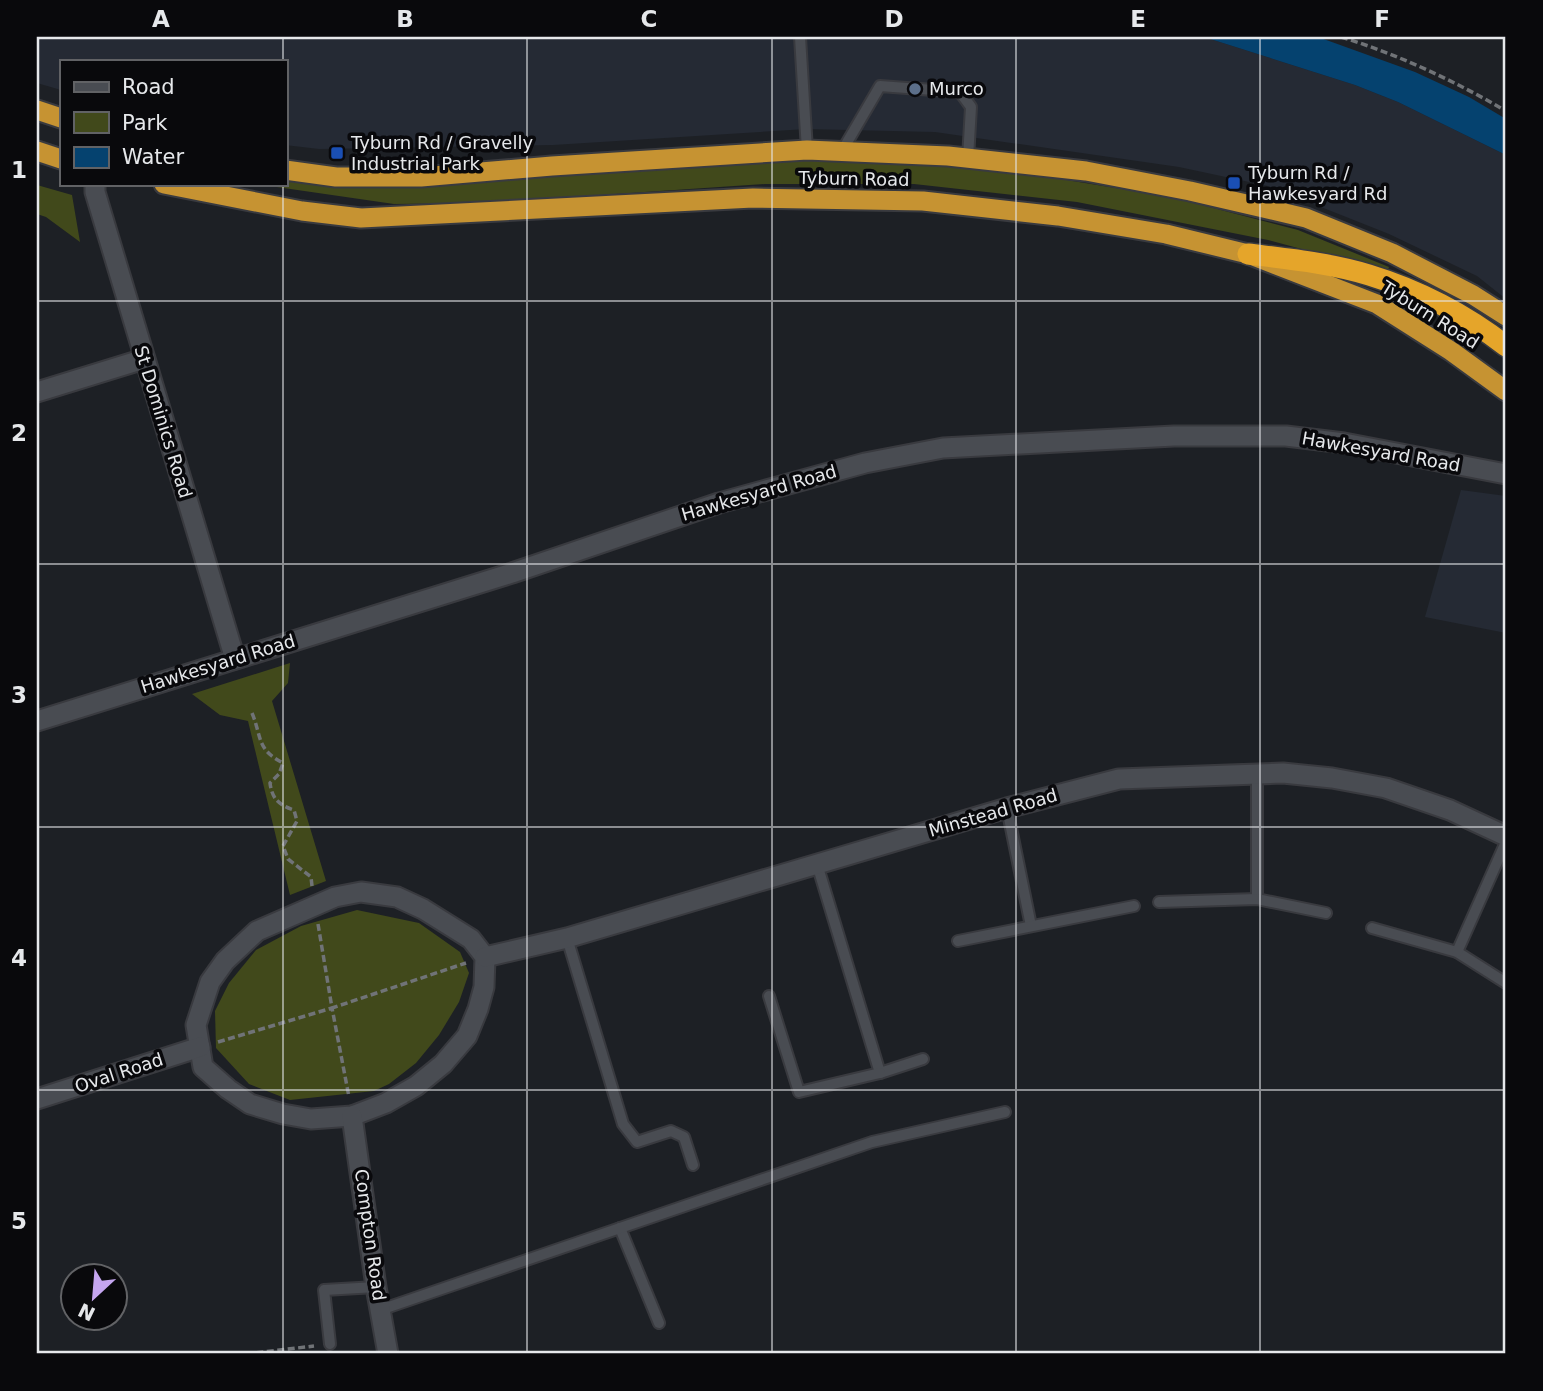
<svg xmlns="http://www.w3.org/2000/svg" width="1543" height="1391" font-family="'DejaVu Sans',sans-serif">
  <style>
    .built { fill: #252a34 }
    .green { fill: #41491b }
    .water { fill: #05426f }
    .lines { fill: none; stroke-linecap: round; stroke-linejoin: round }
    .service-casing { stroke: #393a3f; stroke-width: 14 }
    .minor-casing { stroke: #393a3f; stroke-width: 23 }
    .trunk-casing { stroke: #393a3f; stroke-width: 23 }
    .motorway-casing { stroke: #393a3f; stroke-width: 24 }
    .path { stroke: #707377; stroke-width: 3.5; stroke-dasharray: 7 3.5; stroke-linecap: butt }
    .service { stroke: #494c52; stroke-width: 10 }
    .minor { stroke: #494c52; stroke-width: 19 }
    .trunk { stroke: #c69332; stroke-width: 19 }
    .motorway { stroke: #e5a52a; stroke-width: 21 }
    .grid { fill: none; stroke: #e6e8eb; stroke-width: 2; stroke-opacity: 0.55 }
    .service-dot { fill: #5c6f8a; stroke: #09090c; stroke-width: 2.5 }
    .transit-dot { fill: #1a4fb4; stroke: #09090c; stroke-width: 2.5 }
    .labels { text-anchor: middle; stroke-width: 7; stroke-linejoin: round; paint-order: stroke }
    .poi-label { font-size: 18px; fill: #e6e8eb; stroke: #09090c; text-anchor: start }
    .street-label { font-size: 18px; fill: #e6e8eb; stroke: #09090c }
    .neatline { fill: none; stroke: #e6e8eb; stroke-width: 2.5 }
    .grid-label { font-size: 23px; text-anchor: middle; font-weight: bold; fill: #e6e8eb }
  </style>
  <rect width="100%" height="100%" fill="#1d2025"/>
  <!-- built -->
  <g class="built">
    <path d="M 37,37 L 1204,37 L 1355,85 L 1398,102 L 1506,155 L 1506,299 L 1477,276 L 1389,234 L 1268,186 L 1179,167 L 935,132 L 806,129 L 553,145 L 319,149 L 285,145 L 285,61 L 61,61 L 61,90 L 37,83 Z"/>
    <path d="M 1461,490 L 1506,496 L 1506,633 L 1425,617 Z"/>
  </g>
  <!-- green -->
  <g class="green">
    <path d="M 808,158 L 935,163 L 1042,176 L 1171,197 L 1298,230 L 1389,267 L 1387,272 L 1268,240 L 1077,202 L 914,184 L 765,184 L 482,203 L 394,204 L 256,184 L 285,184 L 285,178 L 399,188 L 562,172 Z"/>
    <path d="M 37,185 L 72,195 L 80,242 L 46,217 L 37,214 Z"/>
    <path d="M 290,663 L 288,683 L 272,701 L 326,881 L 290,895 L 248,721 L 220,715 L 192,694 Z"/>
    <path d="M 357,910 L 419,923 L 460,952 L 469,973 L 459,1002 L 439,1035 L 416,1063 L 389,1084 L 374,1091 L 290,1100 L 249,1084 L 216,1048 L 215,1011 L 229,983 L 256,950 L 301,926 Z"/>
  </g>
  <!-- water -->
  <path class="water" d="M 1204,37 L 1318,37 L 1415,72 L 1469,97 L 1506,119 L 1506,155 L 1398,102 L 1355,85 Z"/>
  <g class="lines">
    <defs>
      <g id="service">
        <path d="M 800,37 L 807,150"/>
        <path d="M 842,151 L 880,86 L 960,92 L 971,107 L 968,158"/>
        <path d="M 1007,808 L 1031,926"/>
        <path d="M 817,864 L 880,1073 L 923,1059"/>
        <path d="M 1257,899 L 1257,774"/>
        <path d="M 1159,902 L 1257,899 L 1326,913"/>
        <path d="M 1372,928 L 1457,952 L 1506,983"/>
        <path d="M 567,938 L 623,1124 L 637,1142 L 671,1131 L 684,1137 L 693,1165"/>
        <path d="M 958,941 L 1134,906"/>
        <path d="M 1457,952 L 1506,842"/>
        <path d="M 769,996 L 799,1092 L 880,1073"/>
        <path d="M 620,1228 L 659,1323"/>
        <path d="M 380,1310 L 872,1142 L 1005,1112"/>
        <path d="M 330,1344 L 324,1290 L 376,1287"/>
      </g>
      <g id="minor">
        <path d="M 95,184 L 95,192 L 235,659"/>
        <path d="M 37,392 L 144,359"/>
        <path d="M 37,721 L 512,573 L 719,503 L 865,463 L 943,448 L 1174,436 L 1286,436 L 1344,443 L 1506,474"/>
        <path d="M 361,892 L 397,897 L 423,909 L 471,939 L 485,957 L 484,987 L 478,1009 L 467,1036 L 443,1064 L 416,1086 L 386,1103 L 352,1116 L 311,1119 L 283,1114 L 250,1104 L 228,1089 L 203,1067 L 196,1025 L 210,982 L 225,961 L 257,931 L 335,897 Z"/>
        <path d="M 485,957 L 567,938 L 1007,808 L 1119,779 L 1283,773 L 1332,778 L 1386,788 L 1450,810 L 1506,836"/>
        <path d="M 37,1099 L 200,1047"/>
        <path d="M 352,1116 L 376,1287 L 388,1354"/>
      </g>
      <g id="trunk">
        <path d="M 37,110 L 61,118"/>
        <path d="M 37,151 L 61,159"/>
        <path d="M 285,170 L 336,177 L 421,177 L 552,166 L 807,150 L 948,156 L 1086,171 L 1190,191 L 1306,218 L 1392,253 L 1473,295 L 1506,316"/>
        <path d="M 164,184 L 302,211 L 361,218 L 753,198 L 923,201 L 1058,216 L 1166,234 L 1248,254 L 1377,304 L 1451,351 L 1506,391"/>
      </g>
      <path id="motorway" d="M 1248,254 C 1288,259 1330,263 1369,275 C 1418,290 1466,315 1506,346"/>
    </defs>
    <!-- service casing -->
    <use href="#service" class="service-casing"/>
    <!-- minor casing -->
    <use href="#minor" class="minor-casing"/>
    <!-- trunk casing -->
    <use href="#trunk" class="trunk-casing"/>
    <!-- motorway casing -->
    <use href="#motorway" class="motorway-casing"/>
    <!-- path -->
    <g class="path">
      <path d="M 1341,37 C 1397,54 1455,81 1506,111"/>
      <path d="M 252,713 C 262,737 256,749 283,763 L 279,774 L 270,783 C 272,799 279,805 294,810 L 297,821 L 283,846 L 288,859 L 311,877 L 312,886"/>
      <path d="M 318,924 L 332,1008 L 466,963"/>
      <path d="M 218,1042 L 332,1008 L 349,1097"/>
      <path d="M 246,1354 L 314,1346"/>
    </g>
    <!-- service -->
    <use href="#service" class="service"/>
    <!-- minor -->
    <use href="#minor" class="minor"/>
    <!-- trunk -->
    <use href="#trunk" class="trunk"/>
    <!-- motorway -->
    <use href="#motorway" class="motorway"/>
  </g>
  <!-- grid -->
  <path class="grid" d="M 283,37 L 283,61M 527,37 L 527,1354M 772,37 L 772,1354M 1016,37 L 1016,1354M 1260,37 L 1260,1354M 283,184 L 283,1354M 37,301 L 1506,301M 37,564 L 1506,564M 37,827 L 1506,827M 37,1090 L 1506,1090"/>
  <!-- markers -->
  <circle class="service-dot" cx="915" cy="89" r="7"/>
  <g class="transit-dot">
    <rect x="330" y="146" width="14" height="14" rx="3.5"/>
    <rect x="1227" y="176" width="14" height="14" rx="3.5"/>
  </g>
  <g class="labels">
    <!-- poi labels -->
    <g class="poi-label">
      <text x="929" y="95">Murco</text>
      <text x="351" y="149">Tyburn Rd / Gravelly<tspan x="351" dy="21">Industrial Park</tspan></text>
      <text x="1248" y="179">Tyburn Rd /<tspan x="1248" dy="21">Hawkesyard Rd</tspan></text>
    </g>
    <!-- street labels -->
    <g class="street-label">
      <text transform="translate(854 179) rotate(1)" y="6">Tyburn Road</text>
      <text transform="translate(1430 315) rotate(32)" y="6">Tyburn Road</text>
      <text transform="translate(163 422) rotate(73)" y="6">St Dominics Road</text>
      <text transform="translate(1381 452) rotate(10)" y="6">Hawkesyard Road</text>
      <text transform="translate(759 493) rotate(-16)" y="6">Hawkesyard Road</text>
      <text transform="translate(218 664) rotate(-17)" y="6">Hawkesyard Road</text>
      <text transform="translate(993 813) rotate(-16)" y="6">Minstead Road</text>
      <text transform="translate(119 1073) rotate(-18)" y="6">Oval Road</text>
      <text transform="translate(370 1235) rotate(82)" y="6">Compton Road</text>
    </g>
  </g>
  <!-- border -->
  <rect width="1543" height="1391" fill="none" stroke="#09090c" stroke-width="77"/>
  <!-- legend -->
  <rect x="60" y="60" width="228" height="126" fill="#09090c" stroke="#616265" stroke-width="2"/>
  <rect x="74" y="82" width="35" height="10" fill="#494c52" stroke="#616265" stroke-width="2"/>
  <text x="122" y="94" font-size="21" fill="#e6e8eb">Road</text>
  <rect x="74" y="112" width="35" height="21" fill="#41491b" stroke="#616265" stroke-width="2"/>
  <text x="122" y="130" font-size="21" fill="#e6e8eb">Park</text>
  <rect x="74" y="147" width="35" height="21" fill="#05426f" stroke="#616265" stroke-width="2"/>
  <text x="122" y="164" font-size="21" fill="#e6e8eb">Water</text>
  <!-- north arrow -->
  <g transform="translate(94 1297) rotate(206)"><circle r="33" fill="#09090c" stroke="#616265" stroke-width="2"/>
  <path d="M0-5L12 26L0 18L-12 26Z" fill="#c5a6f0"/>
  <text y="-10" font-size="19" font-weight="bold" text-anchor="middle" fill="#e6e8eb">N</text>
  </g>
  <rect x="38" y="38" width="1466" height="1314" class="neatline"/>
  <g class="grid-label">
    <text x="161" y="27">A</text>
    <text x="405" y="27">B</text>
    <text x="649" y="27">C</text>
    <text x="894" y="27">D</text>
    <text x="1138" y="27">E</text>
    <text x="1382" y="27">F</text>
    <text x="19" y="178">1</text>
    <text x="19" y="441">2</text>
    <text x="19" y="703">3</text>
    <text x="19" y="966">4</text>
    <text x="19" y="1229">5</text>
  </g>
</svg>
